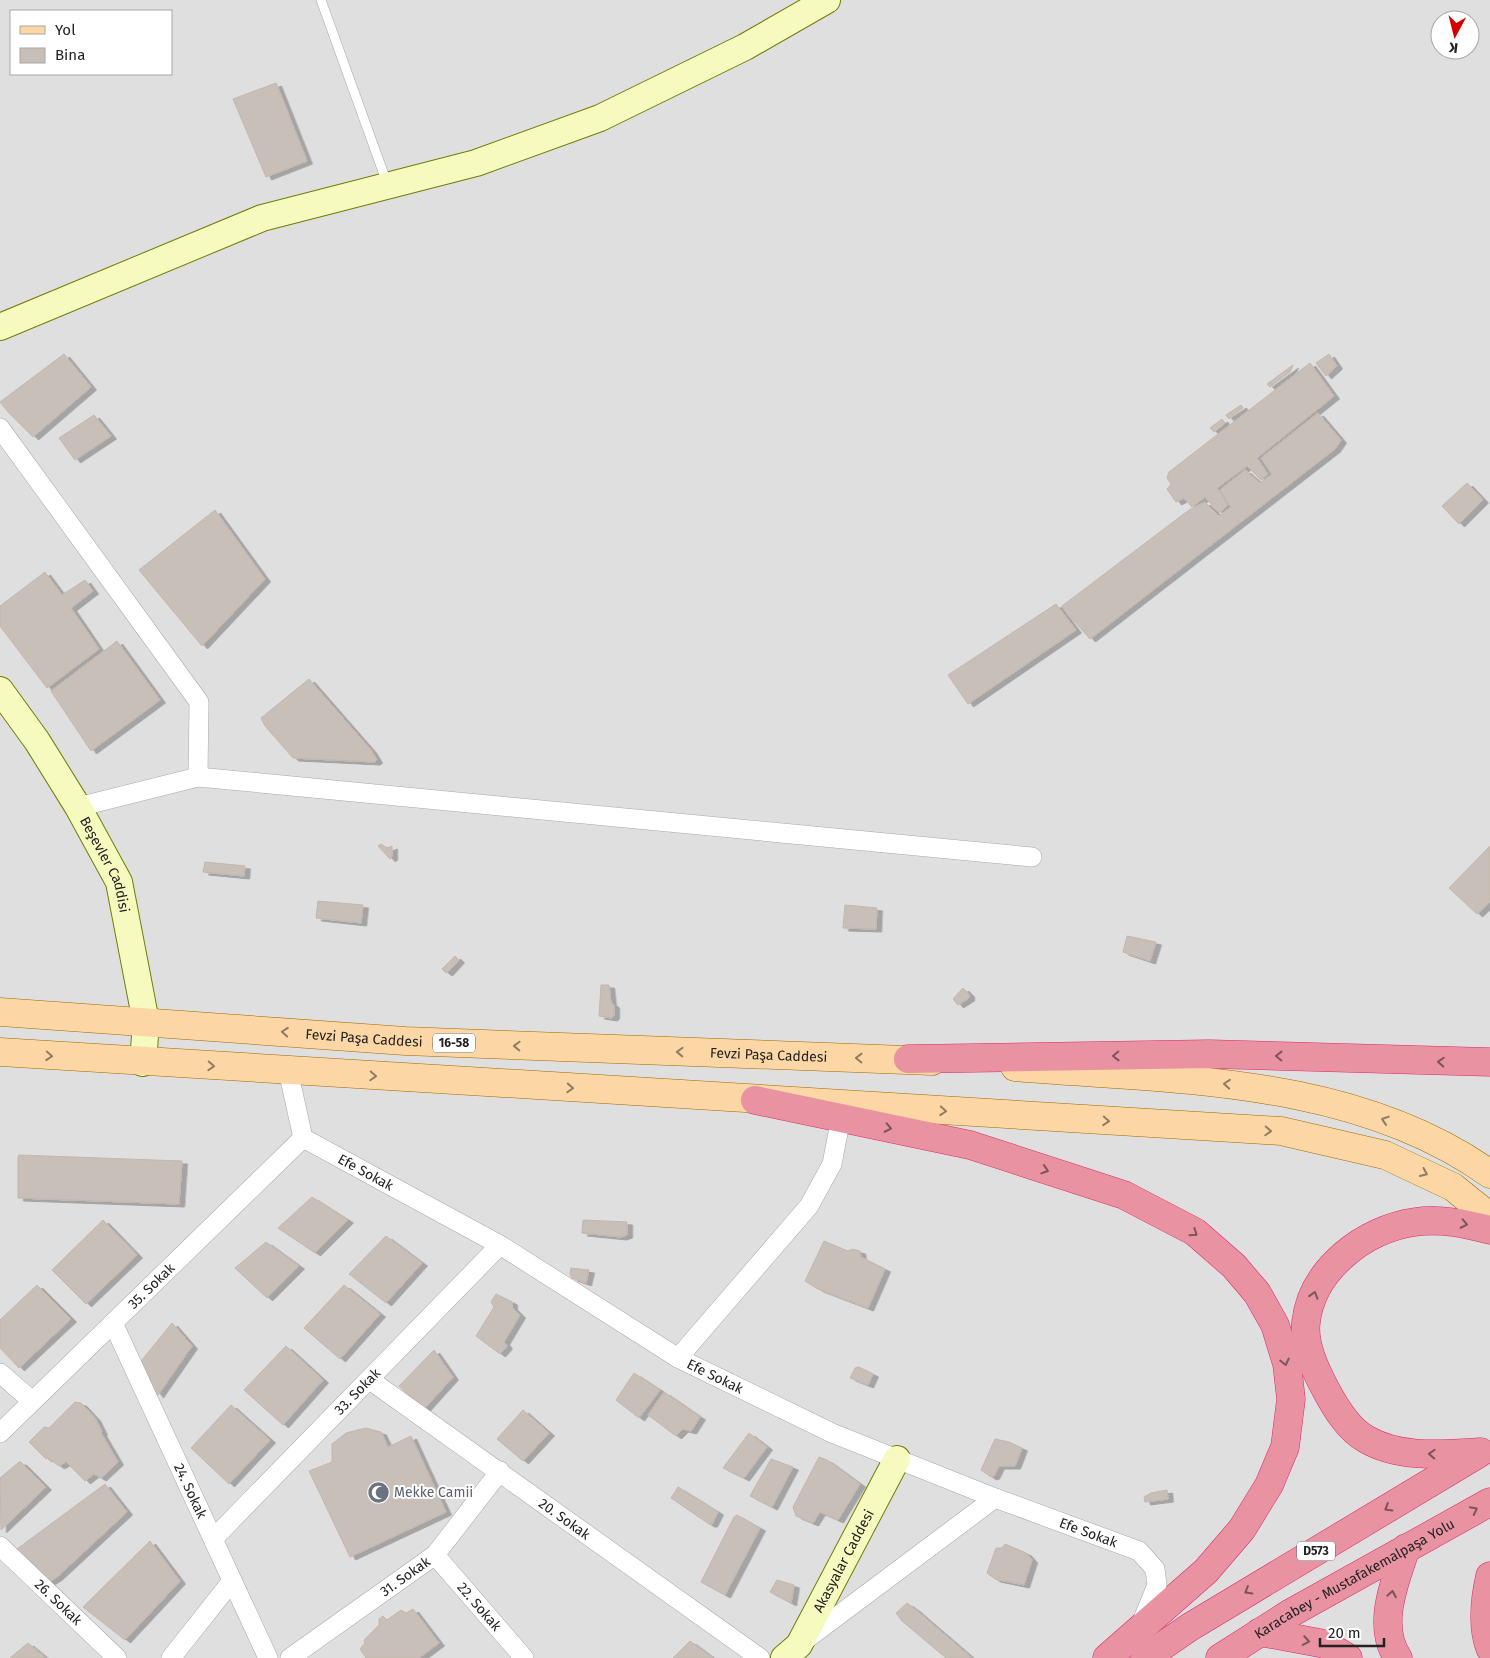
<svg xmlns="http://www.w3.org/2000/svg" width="1490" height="1658" font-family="'Fira Sans',sans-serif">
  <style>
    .residential { fill: #e0dfdf; fill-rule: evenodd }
    .building { fill: #c7bfb8; stroke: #c4b6ab; filter: url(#shadow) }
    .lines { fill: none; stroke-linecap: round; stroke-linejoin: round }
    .lane-casing { stroke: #a9a9a9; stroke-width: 10 }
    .street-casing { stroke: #a9a9a9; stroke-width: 20 }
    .secondary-casing { stroke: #707d05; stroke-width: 28 }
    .primary-casing { stroke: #a06b00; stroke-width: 29 }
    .highway-casing { stroke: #dc2a67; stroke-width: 29 }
    .lane { stroke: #fff; stroke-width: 9 }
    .street { stroke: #fff; stroke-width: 19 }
    .secondary { stroke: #f7fabf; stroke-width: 26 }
    .primary { stroke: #fcd6a4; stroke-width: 28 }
    .highway { stroke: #e892a2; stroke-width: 28 }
    .oneway { stroke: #8f7c63 }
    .oneway2 { stroke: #7b545c }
    .labels { text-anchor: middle; stroke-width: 4; stroke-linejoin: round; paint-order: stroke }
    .shield { fill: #fff; stroke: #646464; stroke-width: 1 }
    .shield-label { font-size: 12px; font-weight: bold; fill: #222 }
    .street-label { font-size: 14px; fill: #222; stroke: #fff }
    .worship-label { font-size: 14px; fill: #5b616d; stroke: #fff; text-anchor: start }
  </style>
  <defs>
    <filter id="shadow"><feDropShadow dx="5.5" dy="3" stdDeviation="0" flood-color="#0004"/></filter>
  </defs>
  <rect width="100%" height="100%" fill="#f2efe9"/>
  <!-- residential -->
  <path class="residential" d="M 0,0 L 1490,0 L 1490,1658 L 0,1658 ZM 11,11 L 171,11 L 171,74 L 11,74 ZM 1440,20 L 1470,20 L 1470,50 L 1440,50 Z"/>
  <!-- building -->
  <g class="building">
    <path d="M 276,83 L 307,161 L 266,177 L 233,99 Z"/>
    <path d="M 64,354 L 91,387 L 33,437 L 8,412 L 0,402 Z"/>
    <path d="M 1329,354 L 1337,366 L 1326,376 L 1316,363 Z"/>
    <path d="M 1310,363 L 1334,396 L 1257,458 L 1268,474 L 1261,480 L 1247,466 L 1217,488 L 1228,505 L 1219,513 L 1205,497 L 1192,507 L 1184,498 L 1176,502 L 1167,489 L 1171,484 L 1167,478 L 1169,472 Z"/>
    <path d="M 1293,365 L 1290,372 L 1270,387 L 1267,384 Z"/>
    <path d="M 1241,405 L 1243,408 L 1229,419 L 1226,415 Z"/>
    <path d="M 1318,413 L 1341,440 L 1335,449 L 1090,639 L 1067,613 L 1062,606 L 1189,510 L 1205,502 L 1219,516 L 1231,507 L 1220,490 L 1245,470 L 1260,483 L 1272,474 L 1261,458 Z"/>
    <path d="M 94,415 L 111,436 L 75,460 L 59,438 Z"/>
    <path d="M 1222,419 L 1225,423 L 1214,432 L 1210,428 Z"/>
    <path d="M 1467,483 L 1483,500 L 1459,524 L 1442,506 Z"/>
    <path d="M 215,510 L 265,579 L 202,646 L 139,570 Z"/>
    <path d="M 45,572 L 62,595 L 85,580 L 93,591 L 71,608 L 99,649 L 47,688 L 0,626 L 0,606 Z"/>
    <path d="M 1056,604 L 1076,630 L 968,704 L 948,675 Z"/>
    <path d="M 117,641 L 160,700 L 91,751 L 51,691 Z"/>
    <path d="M 309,679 L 371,750 L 377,760 L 375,762 L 293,758 L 265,726 L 261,718 Z"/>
    <path d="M 381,844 L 387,848 L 392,846 L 392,857 L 390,859 L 378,846 Z"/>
    <path d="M 1490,846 L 1490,902 L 1477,914 L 1449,888 Z"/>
    <path d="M 205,862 L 245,866 L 244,876 L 203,872 Z"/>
    <path d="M 318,901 L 363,905 L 361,923 L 316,918 Z"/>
    <path d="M 845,905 L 877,908 L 876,929 L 843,928 Z"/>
    <path d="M 1127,936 L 1156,942 L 1150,961 L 1123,952 Z"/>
    <path d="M 455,956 L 459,960 L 447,973 L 445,972 L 442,969 Z"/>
    <path d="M 601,985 L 609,985 L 611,1003 L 614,1005 L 614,1016 L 612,1018 L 599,1016 Z"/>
    <path d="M 963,988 L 969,994 L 969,998 L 958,1005 L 953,999 Z"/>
    <path d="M 19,1155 L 182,1161 L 179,1204 L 18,1198 L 18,1157 Z"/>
    <path d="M 312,1197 L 348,1220 L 315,1253 L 278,1228 Z"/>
    <path d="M 103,1220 L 137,1255 L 86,1304 L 52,1270 Z"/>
    <path d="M 583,1220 L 627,1222 L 627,1235 L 621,1237 L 582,1233 Z"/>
    <path d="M 386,1236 L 422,1263 L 386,1303 L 349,1274 Z"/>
    <path d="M 824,1241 L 848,1251 L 852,1249 L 860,1251 L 861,1257 L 885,1269 L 868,1308 L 818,1289 L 805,1281 Z"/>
    <path d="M 266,1242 L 299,1266 L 267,1298 L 235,1268 Z"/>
    <path d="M 571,1268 L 589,1270 L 586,1283 L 572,1278 L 570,1274 Z"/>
    <path d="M 37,1285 L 71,1319 L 19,1368 L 0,1348 L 0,1320 Z"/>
    <path d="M 344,1285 L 380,1314 L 340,1359 L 304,1328 Z"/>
    <path d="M 496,1294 L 512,1302 L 512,1307 L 520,1315 L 504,1342 L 507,1346 L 500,1354 L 476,1336 L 494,1307 L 491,1302 Z"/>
    <path d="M 172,1323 L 192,1346 L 158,1395 L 137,1366 Z"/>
    <path d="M 286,1346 L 323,1380 L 283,1425 L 244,1390 Z"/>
    <path d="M 434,1350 L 453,1377 L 424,1409 L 399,1386 Z"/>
    <path d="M 859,1367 L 873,1374 L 868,1385 L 850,1378 L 855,1368 Z"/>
    <path d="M 634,1373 L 660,1390 L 639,1418 L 616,1400 Z"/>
    <path d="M 664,1392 L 700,1417 L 691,1431 L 683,1429 L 676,1436 L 648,1415 Z"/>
    <path d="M 75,1402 L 81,1403 L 95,1418 L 102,1432 L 101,1433 L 118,1462 L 101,1478 L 94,1474 L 85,1481 L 66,1462 L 59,1466 L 48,1458 L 46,1459 L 29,1442 L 44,1427 L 49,1428 Z"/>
    <path d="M 231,1405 L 270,1440 L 229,1484 L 191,1448 Z"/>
    <path d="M 523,1410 L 549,1433 L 523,1461 L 497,1439 Z"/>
    <path d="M 366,1428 L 381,1432 L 388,1447 L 411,1436 L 446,1512 L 350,1557 L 309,1471 L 332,1462 L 332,1444 L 346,1433 Z"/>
    <path d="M 749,1433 L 767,1447 L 744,1478 L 723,1468 Z"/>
    <path d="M 995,1439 L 1009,1442 L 1022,1448 L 1015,1466 L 999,1466 L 994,1476 L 991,1477 L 981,1470 Z"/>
    <path d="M 819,1457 L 827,1460 L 860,1484 L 838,1520 L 820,1512 L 813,1523 L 796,1516 L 793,1507 Z"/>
    <path d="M 771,1459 L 793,1467 L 772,1507 L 750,1496 Z"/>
    <path d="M 19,1462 L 21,1462 L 46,1487 L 1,1530 L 0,1478 Z"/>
    <path d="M 105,1484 L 127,1512 L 57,1577 L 49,1582 L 13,1552 Z"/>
    <path d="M 678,1487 L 718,1512 L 712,1524 L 709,1524 L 671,1498 Z"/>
    <path d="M 1167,1490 L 1168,1499 L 1145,1502 L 1144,1497 L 1151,1493 Z"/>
    <path d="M 737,1515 L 760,1528 L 725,1595 L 701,1582 L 734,1517 Z"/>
    <path d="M 150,1541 L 180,1581 L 125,1640 L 83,1607 Z"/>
    <path d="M 1005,1544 L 1026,1553 L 1032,1560 L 1024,1585 L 995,1579 L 987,1573 L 996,1548 L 1002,1548 Z"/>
    <path d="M 777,1580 L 794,1585 L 791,1603 L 770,1592 Z"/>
    <path d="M 907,1603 L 915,1609 L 972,1658 L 946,1658 L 902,1621 L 896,1613 Z"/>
    <path d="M 413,1609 L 439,1643 L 419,1658 L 366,1658 L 360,1649 L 365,1643 L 364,1640 L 379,1625 L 379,1619 L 383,1616 L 387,1620 L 401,1610 L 406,1613 Z"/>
    <path d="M 690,1641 L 713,1658 L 673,1658 Z"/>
    <path d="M 28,1643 L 46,1658 L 10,1658 Z"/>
  </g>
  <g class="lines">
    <defs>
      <path id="lane" d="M 321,0 L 387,183"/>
      <g id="street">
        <path d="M 0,428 L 199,702 L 198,777"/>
        <path d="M 78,807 L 198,777 L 1032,857"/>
        <path id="s1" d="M 288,1070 L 303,1138 L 500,1245 L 678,1358 L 832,1433 L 995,1498 L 1139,1551 L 1155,1569 L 1157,1585 L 1141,1624"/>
        <path id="s2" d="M 113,1323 L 268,1658"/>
        <path d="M 678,1358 L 809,1206 L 832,1164 L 843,1107"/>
        <path d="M 0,1373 L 32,1401"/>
        <path id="s3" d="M 370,1380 L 760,1658"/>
        <path id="s4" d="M 0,1433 L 303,1138"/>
        <path id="s5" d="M 214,1538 L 500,1245"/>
        <path id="s6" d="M 0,1546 L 117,1658"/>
        <path id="s7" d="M 435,1555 L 524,1658"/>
        <path d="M 804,1641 L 995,1498"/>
        <path d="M 171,1658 L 232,1581"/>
        <path id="s8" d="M 290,1658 L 435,1555 L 500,1471"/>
      </g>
      <g id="secondary">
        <path d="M 0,327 L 262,218 L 476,163 L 600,118 L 745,47 L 827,0"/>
        <path id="s9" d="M 0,690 L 37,741 L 78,807 L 119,882 L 146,1022 L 143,1063"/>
        <path id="s10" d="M 784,1658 L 799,1645 L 897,1459"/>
      </g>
      <g id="primary">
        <path id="s11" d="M 0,1012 L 405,1041 L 932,1061"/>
        <path d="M 0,1052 L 1281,1131 L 1385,1155 L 1453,1187 L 1490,1217"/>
        <path d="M 1015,1067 C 1175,1080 1354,1077 1490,1174"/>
      </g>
      <g id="highway">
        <path d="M 908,1059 L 1209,1054 L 1490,1062"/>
        <path d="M 755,1100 L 970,1145 L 1124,1195 L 1195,1232 L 1234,1266 L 1257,1293 L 1275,1325 L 1287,1364 L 1291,1399 L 1285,1447 L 1269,1485 L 1242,1529 L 1206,1571 L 1107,1658"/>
        <path d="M 1481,1452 C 1443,1454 1400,1459 1366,1439 C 1348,1429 1335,1407 1326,1390 C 1315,1370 1303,1345 1306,1322 C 1312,1269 1365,1229 1415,1222 C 1441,1218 1466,1224 1490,1230"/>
        <path d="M 1490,1576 C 1485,1598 1482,1627 1490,1648"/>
        <path d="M 1260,1632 L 1325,1644 L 1348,1658"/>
        <path d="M 1145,1658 L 1190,1627 L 1478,1454"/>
        <path id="s12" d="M 1220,1658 L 1289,1614 L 1490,1502"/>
        <path d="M 1398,1658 C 1376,1626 1395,1581 1406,1548"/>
      </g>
    </defs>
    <!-- lane casing -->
    <use href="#lane" class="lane-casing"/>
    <!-- street casing -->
    <use href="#street" class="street-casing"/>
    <!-- secondary casing -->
    <use href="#secondary" class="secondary-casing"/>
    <!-- primary casing -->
    <use href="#primary" class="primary-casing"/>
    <!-- highway casing -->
    <use href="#highway" class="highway-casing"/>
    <!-- lane -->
    <use href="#lane" class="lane"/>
    <!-- street -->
    <use href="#street" class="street"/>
    <!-- secondary -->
    <use href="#secondary" class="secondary"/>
    <!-- primary -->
    <use href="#primary" class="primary"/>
    <!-- highway -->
    <use href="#highway" class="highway"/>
  </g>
  <!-- one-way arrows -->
  <defs><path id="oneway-chevron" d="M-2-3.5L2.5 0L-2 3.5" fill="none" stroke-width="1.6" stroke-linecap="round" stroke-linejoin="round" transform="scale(1.25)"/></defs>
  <g class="oneway">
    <use href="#oneway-chevron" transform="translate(285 1032) rotate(-176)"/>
    <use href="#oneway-chevron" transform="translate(517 1046) rotate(-178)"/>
    <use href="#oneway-chevron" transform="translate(680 1052) rotate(-178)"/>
    <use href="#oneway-chevron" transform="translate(49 1056) rotate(4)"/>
    <use href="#oneway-chevron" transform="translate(859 1058) rotate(-179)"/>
    <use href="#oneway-chevron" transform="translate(211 1066) rotate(3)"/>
    <use href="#oneway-chevron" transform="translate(373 1076) rotate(3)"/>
    <use href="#oneway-chevron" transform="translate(1227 1084) rotate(-175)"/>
    <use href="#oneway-chevron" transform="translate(570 1088) rotate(3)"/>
    <use href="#oneway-chevron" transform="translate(943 1111) rotate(4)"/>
    <use href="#oneway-chevron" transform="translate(1385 1120) rotate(-162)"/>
    <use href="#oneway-chevron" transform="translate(1106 1121) rotate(4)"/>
    <use href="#oneway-chevron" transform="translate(1268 1131) rotate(3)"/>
    <use href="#oneway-chevron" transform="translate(1424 1173) rotate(25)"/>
  </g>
  <g class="oneway2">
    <use href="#oneway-chevron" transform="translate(1116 1056) rotate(179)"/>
    <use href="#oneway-chevron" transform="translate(1279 1056) rotate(-179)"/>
    <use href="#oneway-chevron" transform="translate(1441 1062) rotate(-177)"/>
    <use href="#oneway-chevron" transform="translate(888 1128) rotate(12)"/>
    <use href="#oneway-chevron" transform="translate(1045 1170) rotate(18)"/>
    <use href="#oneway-chevron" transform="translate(1464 1224) rotate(12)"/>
    <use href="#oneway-chevron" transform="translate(1194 1233) rotate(34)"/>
    <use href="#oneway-chevron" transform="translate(1314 1295) rotate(-73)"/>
    <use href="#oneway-chevron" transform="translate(1285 1362) rotate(77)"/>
    <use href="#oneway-chevron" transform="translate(1432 1454) rotate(-178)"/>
    <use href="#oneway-chevron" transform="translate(1388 1508) rotate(149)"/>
    <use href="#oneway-chevron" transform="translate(1474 1510) rotate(-27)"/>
    <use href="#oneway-chevron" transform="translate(1248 1591) rotate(149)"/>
    <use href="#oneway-chevron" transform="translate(1392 1594) rotate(-80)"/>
    <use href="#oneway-chevron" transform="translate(1306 1641) rotate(10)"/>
  </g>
  <!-- icons -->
  <defs>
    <symbol id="mosque-disc" viewBox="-11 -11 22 22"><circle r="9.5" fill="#6b7280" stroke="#fff"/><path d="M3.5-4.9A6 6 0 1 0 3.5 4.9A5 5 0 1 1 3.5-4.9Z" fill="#fff"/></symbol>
  </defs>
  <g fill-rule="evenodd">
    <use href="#mosque-disc" x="366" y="1480" width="25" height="25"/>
  </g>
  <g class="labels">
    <!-- shield labels -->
    <g class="shield">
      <rect x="433" y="1033.5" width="42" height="19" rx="4"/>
      <rect x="1297" y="1541.5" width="38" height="19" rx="4"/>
    </g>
    <g class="shield-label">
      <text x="454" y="1047">16-58</text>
      <text x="1316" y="1555">D573</text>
    </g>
    <!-- street labels -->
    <g class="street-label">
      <text dy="5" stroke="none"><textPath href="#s9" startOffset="205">Beşevler Caddisi</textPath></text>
      <text dy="5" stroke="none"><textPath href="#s11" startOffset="365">Fevzi Paşa Caddesi</textPath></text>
      <text dy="5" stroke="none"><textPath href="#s11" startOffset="770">Fevzi Paşa Caddesi</textPath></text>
      <text dy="5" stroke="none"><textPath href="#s1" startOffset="141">Efe Sokak</textPath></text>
      <text dy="5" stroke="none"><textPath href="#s4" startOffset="211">35. Sokak</textPath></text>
      <text dy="5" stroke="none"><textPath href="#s1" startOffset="546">Efe Sokak</textPath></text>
      <text dy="5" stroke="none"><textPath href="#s5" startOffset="205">33. Sokak</textPath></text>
      <text dy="5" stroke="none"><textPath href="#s2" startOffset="185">24. Sokak</textPath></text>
      <text dy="5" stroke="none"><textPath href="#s3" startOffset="239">20. Sokak</textPath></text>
      <text dy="5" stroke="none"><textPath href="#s1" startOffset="951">Efe Sokak</textPath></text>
      <text dy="5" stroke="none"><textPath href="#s10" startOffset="115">Akasyalar Caddesi</textPath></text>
      <text dy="5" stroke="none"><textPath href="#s8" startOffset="141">31. Sokak</textPath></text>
      <text dy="5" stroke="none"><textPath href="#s12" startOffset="156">Karacabey - Mustafakemalpaşa Yolu</textPath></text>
      <text dy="5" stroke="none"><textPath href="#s6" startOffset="81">26. Sokak</textPath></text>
      <text dy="5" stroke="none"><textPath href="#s7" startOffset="68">22. Sokak</textPath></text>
    </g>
    <!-- worship labels -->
    <g class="worship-label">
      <text x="394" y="1497">Mekke Camii</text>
    </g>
  </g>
  <!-- legend -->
  <rect x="10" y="10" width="162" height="65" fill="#ffffff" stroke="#a7a7a7"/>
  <rect x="20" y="26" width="25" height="8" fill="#fcd6a4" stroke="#a7a7a7"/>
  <text x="55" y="35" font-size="15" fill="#222222">Yol</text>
  <rect x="20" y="48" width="25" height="15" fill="#c7bfb8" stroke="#a7a7a7"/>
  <text x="55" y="60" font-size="15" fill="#222222">Bina</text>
  <!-- north arrow -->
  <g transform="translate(1455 35) rotate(187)"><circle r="24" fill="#ffffff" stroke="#a7a7a7"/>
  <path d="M0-4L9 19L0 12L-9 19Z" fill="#d40000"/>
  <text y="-8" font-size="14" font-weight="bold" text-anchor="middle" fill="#222222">K</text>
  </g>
  <!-- scale -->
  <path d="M1320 1638v8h64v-8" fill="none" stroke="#222222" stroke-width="2.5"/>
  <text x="1328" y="1638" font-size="15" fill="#222222" stroke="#ffffff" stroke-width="4" paint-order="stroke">20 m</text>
</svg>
